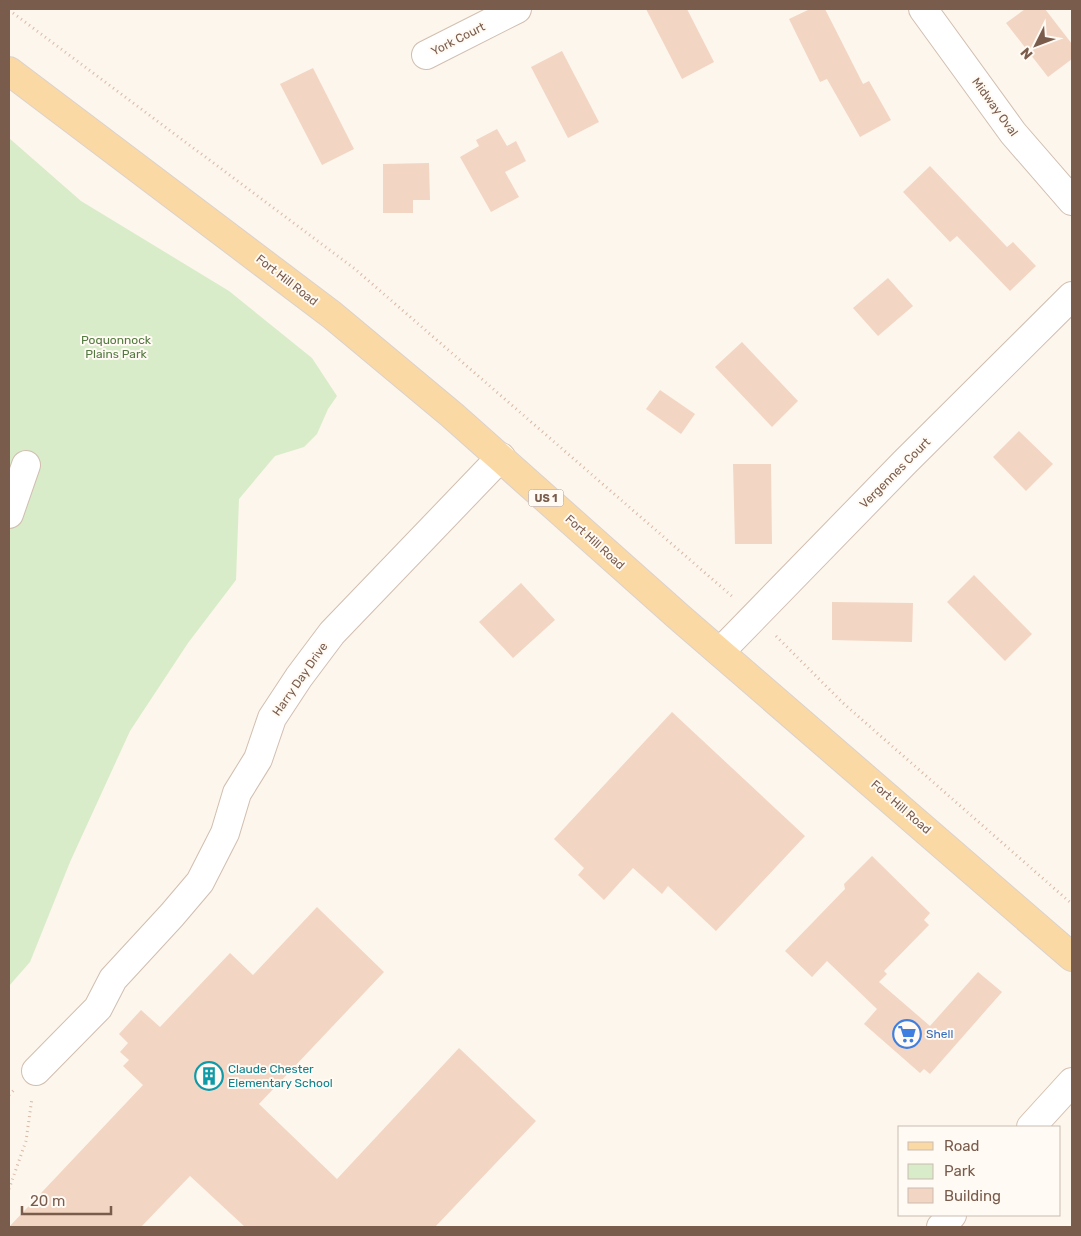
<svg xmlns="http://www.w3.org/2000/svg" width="1081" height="1236" font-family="Rubik,sans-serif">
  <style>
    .green { fill: #d8ecc9 }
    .building { fill: #f3d5c3 }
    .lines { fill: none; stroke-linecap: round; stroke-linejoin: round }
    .street-casing { stroke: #d1beb0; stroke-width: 30 }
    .secondary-casing { stroke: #d6c0b0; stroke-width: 30 }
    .primary-casing { stroke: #dad1cd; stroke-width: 30 }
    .path { stroke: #d9b8a5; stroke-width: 3; stroke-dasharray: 1 4; stroke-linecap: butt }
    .street { stroke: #fff; stroke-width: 28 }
    .secondary { stroke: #fff; stroke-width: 28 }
    .primary { stroke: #fbd9a5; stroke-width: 28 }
    .labels { text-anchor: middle; stroke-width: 4; stroke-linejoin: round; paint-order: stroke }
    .shield { fill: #fffaf3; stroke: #a28b7f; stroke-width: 1 }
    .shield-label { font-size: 11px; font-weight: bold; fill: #7a5c4d }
    .street-label { font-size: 12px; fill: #7a5c4d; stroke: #fffaf3 }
    .park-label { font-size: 12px; fill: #537a41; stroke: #fffaf3 }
    .shop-label { font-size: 12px; fill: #366cbe; stroke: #fffaf3; text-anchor: start }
    .culture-label { font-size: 12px; fill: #0d838f; stroke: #fffaf3; text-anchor: start }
  </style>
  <rect width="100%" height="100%" fill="#fdf6ec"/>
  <!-- green -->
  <path class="green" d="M 9,138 L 81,201 L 229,291 L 312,358 L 337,396 L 328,409 L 317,434 L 304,447 L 275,456 L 239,499 L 236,580 L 188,643 L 130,731 L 70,862 L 30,962 L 9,986 Z"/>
  <!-- building -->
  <g class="building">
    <path d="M 646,9 L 687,9 L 714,62 L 682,79 Z"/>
    <path d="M 810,9 L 825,9 L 863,84 L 869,81 L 891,120 L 860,137 L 827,79 L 820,82 L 789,19 Z"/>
    <path d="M 1025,9 L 1045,9 L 1072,44 L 1072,59 L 1048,77 L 1006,23 Z"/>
    <path d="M 562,51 L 599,122 L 568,138 L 531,67 Z"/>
    <path d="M 313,68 L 354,149 L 322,165 L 280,84 Z"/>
    <path d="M 497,129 L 507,146 L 516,141 L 526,161 L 505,172 L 519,197 L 491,212 L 460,157 L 479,146 L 476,140 Z"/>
    <path d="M 429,163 L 430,200 L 413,200 L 413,213 L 383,213 L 383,164 Z"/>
    <path d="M 930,166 L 1007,247 L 1013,242 L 1036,266 L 1010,291 L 957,236 L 950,242 L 903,192 Z"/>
    <path d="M 888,278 L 913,306 L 878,336 L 853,308 Z"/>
    <path d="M 742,342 L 798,401 L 772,427 L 715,367 Z"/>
    <path d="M 660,390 L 695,414 L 681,434 L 646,409 Z"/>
    <path d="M 1019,431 L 1053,464 L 1026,491 L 993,457 Z"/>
    <path d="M 733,464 L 771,464 L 772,544 L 735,544 Z"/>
    <path d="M 974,575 L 1032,634 L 1005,661 L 947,602 Z"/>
    <path d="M 521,583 L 555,620 L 513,658 L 479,622 Z"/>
    <path d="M 832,602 L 913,603 L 912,642 L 832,640 Z"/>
    <path d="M 672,712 L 805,836 L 716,931 L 668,886 L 662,894 L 633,868 L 604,900 L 578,875 L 584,868 L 554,839 Z"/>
    <path d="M 872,856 L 930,913 L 924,920 L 929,925 L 884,971 L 887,974 L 879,982 L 930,1026 L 978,972 L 1002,992 L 930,1074 L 924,1069 L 920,1073 L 864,1024 L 877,1009 L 827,961 L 812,977 L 785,951 L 845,889 L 844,884 Z"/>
    <path d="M 317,907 L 384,972 L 259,1104 L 337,1179 L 459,1048 L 536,1121 L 435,1227 L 245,1227 L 190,1176 L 141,1227 L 9,1227 L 143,1085 L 123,1066 L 129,1060 L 120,1052 L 128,1043 L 119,1034 L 141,1010 L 160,1027 L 230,953 L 253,975 Z"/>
  </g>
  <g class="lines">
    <defs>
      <g id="street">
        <path d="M 923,9 L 1013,133 L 1072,201"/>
        <path d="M 426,55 L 517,9"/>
        <path d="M 9,514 L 26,465"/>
        <path d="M 720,652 L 905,462 L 1072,296"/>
        <path d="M 36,1071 L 98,1008 L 113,979 L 172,915 L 200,882 L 225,833 L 237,793 L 258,759 L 272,718 L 299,677 L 332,633 L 501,457"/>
      </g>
      <g id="secondary">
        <path d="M 1031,1127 L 1072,1082"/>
        <path d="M 941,1227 L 952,1215"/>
      </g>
      <path id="primary" d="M 9,71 L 332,315 L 452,415 L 679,617 L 1072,957"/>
    </defs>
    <!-- street casing -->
    <use href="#street" class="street-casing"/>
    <!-- secondary casing -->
    <use href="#secondary" class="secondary-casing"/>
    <!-- primary casing -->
    <use href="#primary" class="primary-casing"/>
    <!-- path -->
    <g class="path">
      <path d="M 9,10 L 355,269 L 734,598"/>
      <path d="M 776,636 L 843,703 L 1072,904"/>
      <path d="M 9,1095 L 15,1089"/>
      <path d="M 9,1189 L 26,1141 L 32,1098"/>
    </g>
    <!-- street -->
    <use href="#street" class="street"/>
    <!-- secondary -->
    <use href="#secondary" class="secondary"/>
    <!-- primary -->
    <use href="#primary" class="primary"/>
  </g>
  <!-- icons -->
  <defs>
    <symbol id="supermarket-ring" viewBox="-11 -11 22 22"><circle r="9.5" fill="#fffaf3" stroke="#3f7fe0" stroke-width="1.5"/><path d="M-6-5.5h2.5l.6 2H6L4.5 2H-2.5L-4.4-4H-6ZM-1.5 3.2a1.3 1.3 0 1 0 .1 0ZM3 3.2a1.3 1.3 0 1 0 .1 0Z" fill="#3f7fe0"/></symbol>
    <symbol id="building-ring" viewBox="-11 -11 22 22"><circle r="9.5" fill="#fffaf3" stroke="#0f9aa8" stroke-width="1.5"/><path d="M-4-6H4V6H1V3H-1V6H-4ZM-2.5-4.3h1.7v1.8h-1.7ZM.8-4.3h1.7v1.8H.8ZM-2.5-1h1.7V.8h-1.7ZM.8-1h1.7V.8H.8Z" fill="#0f9aa8"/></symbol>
  </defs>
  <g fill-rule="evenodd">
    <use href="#supermarket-ring" x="891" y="1018" width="32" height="32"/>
    <use href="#building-ring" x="193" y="1060" width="32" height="32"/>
  </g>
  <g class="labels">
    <!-- shield labels -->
    <rect class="shield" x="528.5" y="489.5" width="35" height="17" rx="4"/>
    <g class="shield-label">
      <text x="546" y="502">US 1</text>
    </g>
    <!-- street labels -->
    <g class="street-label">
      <text transform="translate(458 39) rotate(-27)" y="4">York Court</text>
      <text transform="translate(995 107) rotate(54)" y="4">Midway Oval</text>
      <text transform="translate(287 280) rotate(38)" y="4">Fort Hill Road</text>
      <text transform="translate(895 473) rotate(-45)" y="4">Vergennes Court</text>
      <text transform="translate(595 542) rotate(42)" y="4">Fort Hill Road</text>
      <text transform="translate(300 679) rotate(-55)" y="4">Harry Day Drive</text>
      <text transform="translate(901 807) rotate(41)" y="4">Fort Hill Road</text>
    </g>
    <!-- park labels -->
    <g class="park-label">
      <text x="116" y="344">Poquonnock<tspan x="116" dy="14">Plains Park</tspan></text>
    </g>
    <!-- shop labels -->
    <g class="shop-label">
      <text x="926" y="1038">Shell</text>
    </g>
    <!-- culture labels -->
    <g class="culture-label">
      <text x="228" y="1073">Claude Chester<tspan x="228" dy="14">Elementary School</tspan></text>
    </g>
  </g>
  <!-- border -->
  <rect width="1081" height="1236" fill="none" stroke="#7a5c4d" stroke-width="20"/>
  <!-- legend -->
  <rect x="898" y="1126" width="162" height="90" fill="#fffaf3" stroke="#cabbb1"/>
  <rect x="908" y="1142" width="25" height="8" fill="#fbd9a5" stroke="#cabbb1"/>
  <text x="944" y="1151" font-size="15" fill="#7a5c4d">Road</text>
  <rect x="908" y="1164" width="25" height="15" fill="#d8ecc9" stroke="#cabbb1"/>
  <text x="944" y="1176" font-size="15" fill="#7a5c4d">Park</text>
  <rect x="908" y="1188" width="25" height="15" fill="#f3d5c3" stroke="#cabbb1"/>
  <text x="944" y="1201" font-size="15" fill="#7a5c4d">Building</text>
  <!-- north arrow -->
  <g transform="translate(1036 45) rotate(228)" stroke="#fffaf3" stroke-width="4" paint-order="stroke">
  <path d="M0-4L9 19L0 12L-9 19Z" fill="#7a5c4d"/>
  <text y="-8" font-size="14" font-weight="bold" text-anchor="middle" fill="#7a5c4d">N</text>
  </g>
  <!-- scale -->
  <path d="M22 1206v8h89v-8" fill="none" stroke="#7a5c4d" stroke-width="2.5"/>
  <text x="30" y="1206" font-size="15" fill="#7a5c4d" stroke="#fffaf3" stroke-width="4" paint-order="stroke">20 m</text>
</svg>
